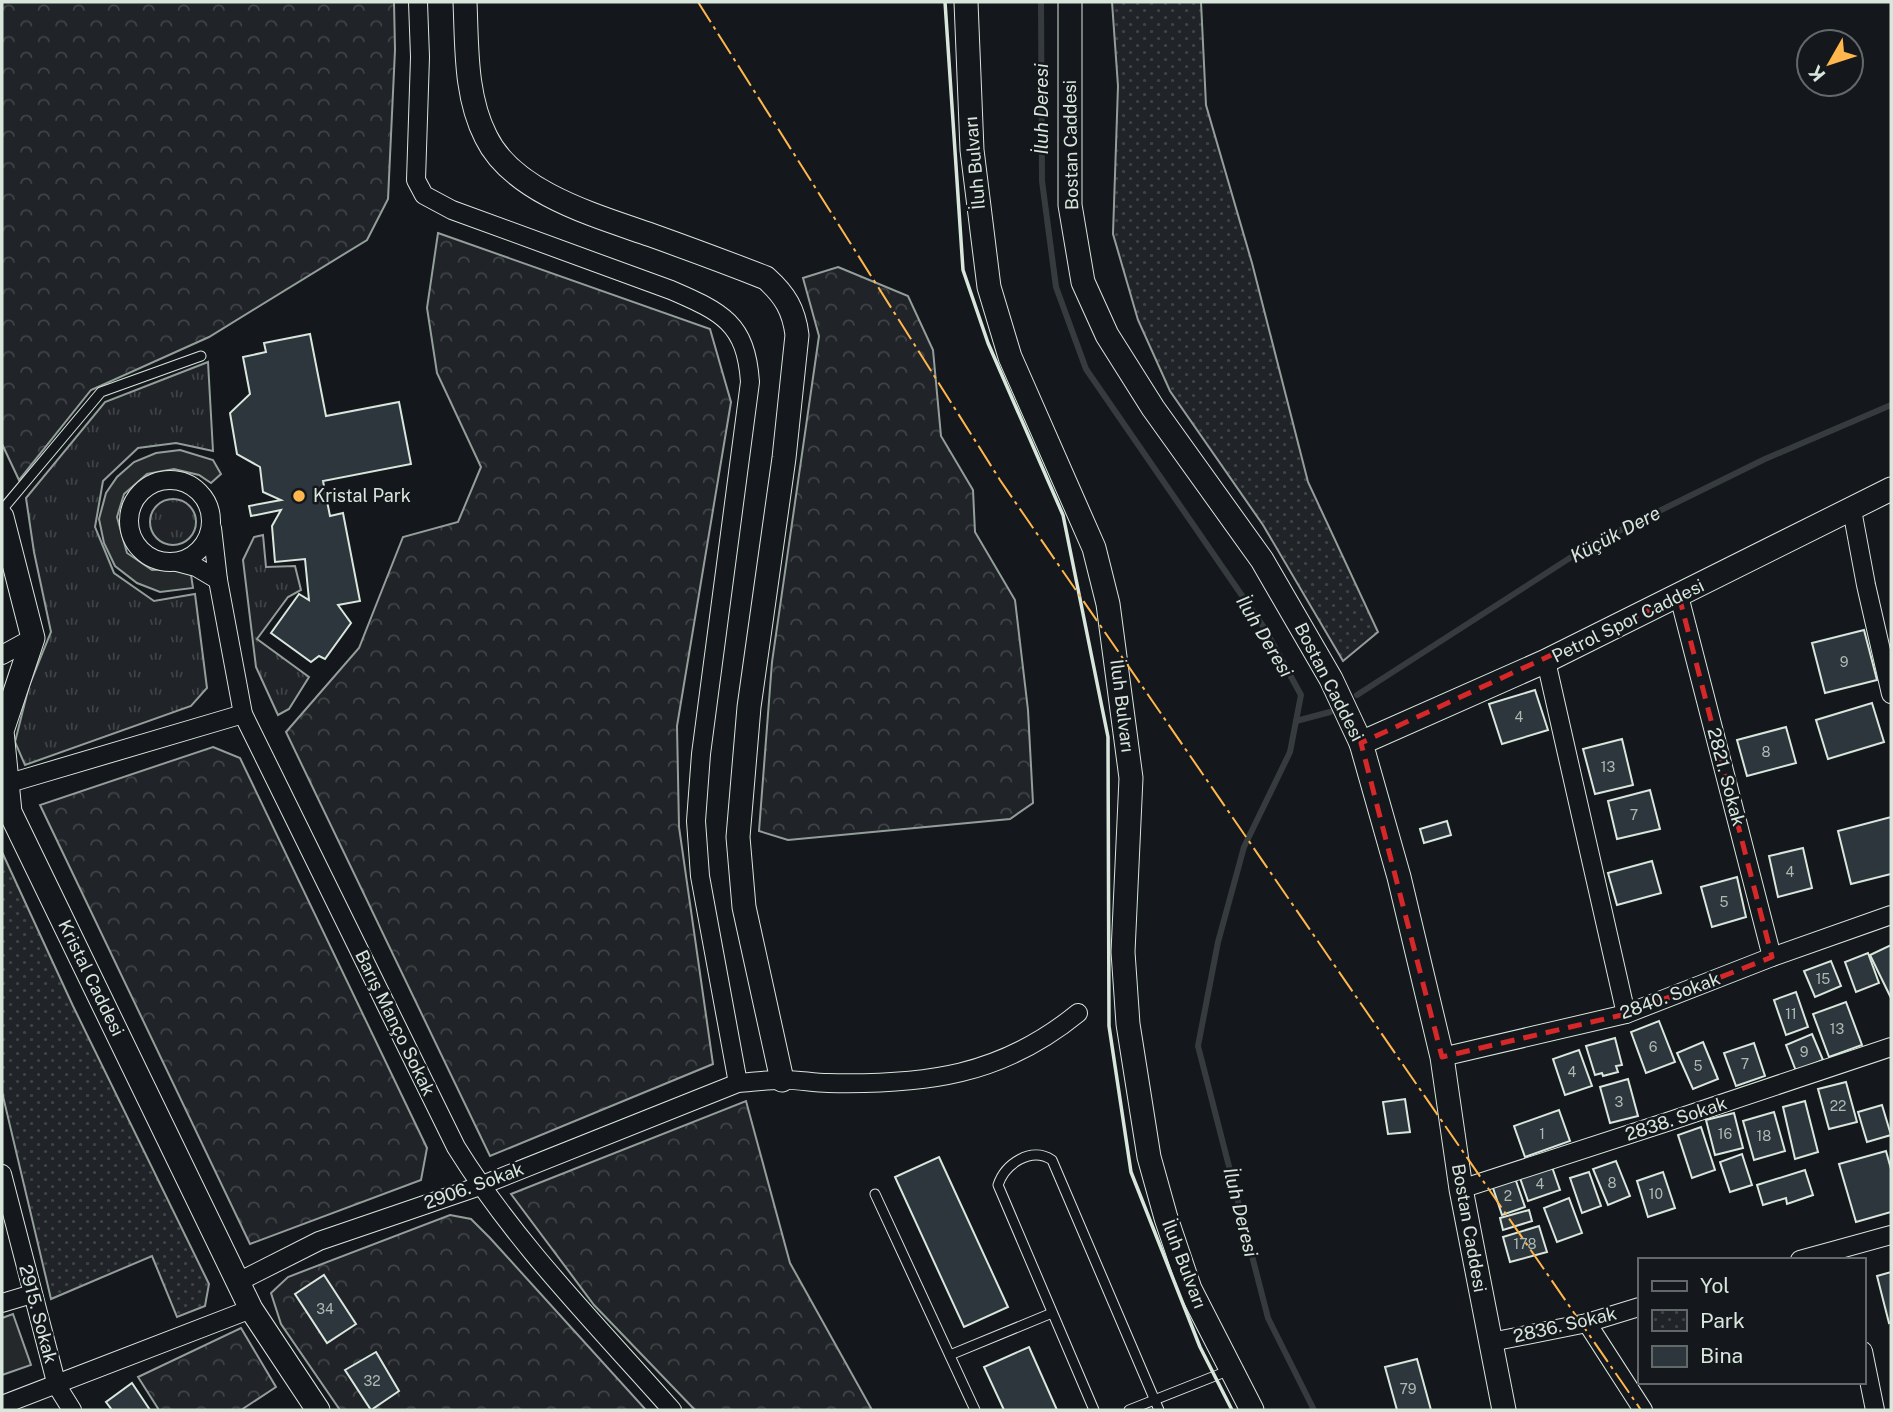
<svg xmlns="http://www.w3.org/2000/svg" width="1893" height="1412" font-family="'Public Sans',sans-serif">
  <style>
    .grass { fill: url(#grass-tufts); stroke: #939e99; stroke-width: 2 }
    .forest { fill: url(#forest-crowns); stroke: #939e99; stroke-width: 2 }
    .park { fill: url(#park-dots); stroke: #939e99; stroke-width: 2 }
    .parking { fill: #24282b; stroke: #939e99; stroke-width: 2 }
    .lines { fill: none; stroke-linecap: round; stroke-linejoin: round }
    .stream { stroke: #363b3e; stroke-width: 6 }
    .building { fill: #2c363c; stroke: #d8e6dc; stroke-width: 2 }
    .service-casing { stroke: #d8e6dc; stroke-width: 11 }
    .minor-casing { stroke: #d8e6dc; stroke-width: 20 }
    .tertiary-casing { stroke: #d8e6dc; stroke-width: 25 }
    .service { stroke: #14181c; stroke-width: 9 }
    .minor { stroke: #14181c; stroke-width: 18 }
    .tertiary { stroke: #14181c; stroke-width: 23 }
    .wall { stroke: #d8e6dc; stroke-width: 3.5 }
    .power { stroke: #ffb74d; stroke-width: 2; stroke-dasharray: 24 5 3.5 5; stroke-linecap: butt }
    .marked { fill: none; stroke: #d62828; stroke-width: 5; stroke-dasharray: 14 9; stroke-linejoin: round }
    .poi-dot { fill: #ffb74d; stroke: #14181c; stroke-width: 2.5 }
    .labels { text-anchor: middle; stroke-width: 5; stroke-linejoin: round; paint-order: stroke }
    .number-label { font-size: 14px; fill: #adbab4 }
    .street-label { font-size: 18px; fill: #d8e6dc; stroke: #14181c }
    .poi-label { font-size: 18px; fill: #d8e6dc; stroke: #14181c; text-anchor: start }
    .water-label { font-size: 19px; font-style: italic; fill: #d8e6dc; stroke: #14181c }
  </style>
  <defs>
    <pattern id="grass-tufts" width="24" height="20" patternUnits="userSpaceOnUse" patternTransform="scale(1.75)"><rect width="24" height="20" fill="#202428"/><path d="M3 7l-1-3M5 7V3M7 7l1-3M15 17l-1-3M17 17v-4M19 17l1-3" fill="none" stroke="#404447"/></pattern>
    <pattern id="forest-crowns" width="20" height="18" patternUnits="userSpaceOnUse" patternTransform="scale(1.75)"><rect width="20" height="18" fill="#202428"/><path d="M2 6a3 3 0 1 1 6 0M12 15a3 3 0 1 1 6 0" fill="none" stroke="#404447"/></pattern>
    <pattern id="park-dots" width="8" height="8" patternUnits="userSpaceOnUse" patternTransform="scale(1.75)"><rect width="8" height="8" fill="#202428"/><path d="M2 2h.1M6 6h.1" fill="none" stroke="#404447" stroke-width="1.8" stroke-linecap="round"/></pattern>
  </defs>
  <rect width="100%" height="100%" fill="#14181c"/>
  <!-- grass -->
  <g class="grass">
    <path d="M 208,362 L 213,451 L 176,443 L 138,448 L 103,481 L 95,527 L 114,573 L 154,601 L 195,594 L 207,688 L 191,706 L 25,765 L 15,742 L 29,686 L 51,632 L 34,552 L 26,498 L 105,402 Z"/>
    <circle cx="173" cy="522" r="23"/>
    <path d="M 263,535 L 266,567 L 295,566 L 301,590 L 288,597 L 257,639 L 309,677 L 289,709 L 278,715 L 256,667 L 243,560 L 254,537 Z"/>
  </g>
  <!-- forest -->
  <g class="forest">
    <path d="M 2,2 L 394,2 L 395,50 L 388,199 L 367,240 L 209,337 L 91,390 L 19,480 L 2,444 Z"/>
    <path d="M 438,233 L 710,329 L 731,402 L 677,726 L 679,827 L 713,1064 L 490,1156 L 286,732 L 359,648 L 403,537 L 458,522 L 481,467 L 437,373 L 427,308 Z"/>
    <path d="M 838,267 L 908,296 L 933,350 L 941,436 L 973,490 L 975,532 L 1015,600 L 1028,710 L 1033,803 L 1010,819 L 788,840 L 759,831 L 772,662 L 819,336 L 803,278 Z"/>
    <path d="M 213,747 L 240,758 L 427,1148 L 421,1180 L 250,1244 L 40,805 Z"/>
    <path d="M 746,1101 L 790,1263 L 872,1410 L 695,1410 L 594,1305 L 511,1194 Z"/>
    <path d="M 450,1215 L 471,1219 L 490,1238 L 646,1410 L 340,1410 L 281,1324 L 271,1293 L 288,1277 Z"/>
    <path d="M 241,1328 L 276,1387 L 241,1410 L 159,1410 L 138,1377 Z"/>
  </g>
  <!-- park -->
  <g class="park">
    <path d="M 1112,2 L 1201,2 L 1206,105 L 1252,263 L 1308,482 L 1378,632 L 1343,661 L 1263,525 L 1170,391 L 1138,320 L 1113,234 L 1118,86 Z"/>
    <path d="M 2,852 L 73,1006 L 209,1284 L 205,1306 L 177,1317 L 152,1256 L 51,1299 L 2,1092 Z"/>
  </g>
  <!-- parking -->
  <g class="parking">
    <path d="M 180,450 L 213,460 L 221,474 L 211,483 L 199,475 L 174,469 L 147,474 L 124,494 L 117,517 L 127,553 L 152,570 L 190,568 L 193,588 L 160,592 L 137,583 L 115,566 L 104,543 L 99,519 L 106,493 L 117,477 L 134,462 L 156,453 Z"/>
    <path d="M 13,1314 L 31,1365 L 2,1375 L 2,1318 Z"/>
  </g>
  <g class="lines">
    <!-- stream -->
    <g class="stream">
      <path d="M 1041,2 L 1042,181 L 1056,287 L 1086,369 L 1265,629 L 1301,695 L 1290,752 L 1244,847 L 1218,942 L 1198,1046 L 1268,1318 L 1314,1410"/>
      <path d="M 1357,695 L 1590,545 L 1765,459 L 1891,405"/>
      <path d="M 1296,721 L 1330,712"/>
    </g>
  </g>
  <!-- building -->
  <g class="building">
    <path d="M 310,334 L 326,416 L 399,402 L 411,464 L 323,481 L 330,516 L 343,513 L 360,601 L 338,605 L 351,623 L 325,659 L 319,656 L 311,662 L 271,633 L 299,594 L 309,600 L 305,559 L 275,562 L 272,526 L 281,510 L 251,516 L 249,506 L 281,500 L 263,492 L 260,467 L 237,454 L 230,413 L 250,394 L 243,357 L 266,352 L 264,343 Z"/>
    <path d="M 1864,630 L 1877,680 L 1825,693 L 1812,643 Z"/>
    <path d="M 1535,690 L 1548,730 L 1502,744 L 1489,704 Z"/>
    <path d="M 1872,703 L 1884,742 L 1828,759 L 1816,720 Z"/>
    <path d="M 1786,727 L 1796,763 L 1747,776 L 1737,740 Z"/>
    <path d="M 1622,739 L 1633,785 L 1595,794 L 1583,749 Z"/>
    <path d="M 1650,790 L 1660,829 L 1617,839 L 1608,801 Z"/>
    <path d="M 1891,817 L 1891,874 L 1851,884 L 1838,831 Z"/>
    <path d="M 1447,821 L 1451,835 L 1424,843 L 1420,829 Z"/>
    <path d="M 1803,848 L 1812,888 L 1778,897 L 1769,856 Z"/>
    <path d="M 1652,861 L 1661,893 L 1617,905 L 1608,873 Z"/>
    <path d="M 1737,877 L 1746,917 L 1712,927 L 1701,887 Z"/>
    <path d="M 1891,945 L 1891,998 L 1870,955 Z"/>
    <path d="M 1868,953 L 1879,983 L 1856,992 L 1845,962 Z"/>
    <path d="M 1831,961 L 1841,986 L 1815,997 L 1804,971 Z"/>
    <path d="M 1796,992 L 1808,1027 L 1786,1035 L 1774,1000 Z"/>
    <path d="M 1846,1002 L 1862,1045 L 1829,1057 L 1813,1014 Z"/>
    <path d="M 1659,1021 L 1675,1062 L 1646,1073 L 1631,1032 Z"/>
    <path d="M 1812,1034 L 1823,1060 L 1796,1071 L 1786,1045 Z"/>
    <path d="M 1615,1038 L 1622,1065 L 1616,1066 L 1618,1072 L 1603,1076 L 1602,1073 L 1595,1075 L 1586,1046 Z"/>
    <path d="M 1703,1042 L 1718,1079 L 1693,1089 L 1677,1053 Z"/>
    <path d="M 1754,1043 L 1765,1076 L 1736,1086 L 1724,1053 Z"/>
    <path d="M 1579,1050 L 1592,1086 L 1565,1095 L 1553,1059 Z"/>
    <path d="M 1628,1079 L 1638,1116 L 1610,1123 L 1600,1087 Z"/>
    <path d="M 1846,1082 L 1857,1122 L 1829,1129 L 1818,1089 Z"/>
    <path d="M 1405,1099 L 1410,1132 L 1388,1134 L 1383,1102 Z"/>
    <path d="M 1805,1101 L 1818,1152 L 1795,1159 L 1783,1107 Z"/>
    <path d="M 1882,1105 L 1891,1135 L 1867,1142 L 1858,1112 Z"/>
    <path d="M 1559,1110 L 1570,1141 L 1525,1157 L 1514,1126 Z"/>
    <path d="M 1774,1112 L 1785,1151 L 1754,1160 L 1743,1121 Z"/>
    <path d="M 1734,1113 L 1743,1148 L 1715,1155 L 1706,1120 Z"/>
    <path d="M 1701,1127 L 1715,1170 L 1692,1178 L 1678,1135 Z"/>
    <path d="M 1886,1151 L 1891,1169 L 1891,1212 L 1856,1222 L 1839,1164 Z"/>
    <path d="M 1742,1154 L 1752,1185 L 1730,1192 L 1720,1162 Z"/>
    <path d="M 939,1157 L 1008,1307 L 964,1327 L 895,1177 Z"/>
    <path d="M 1616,1161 L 1630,1196 L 1608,1205 L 1593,1169 Z"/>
    <path d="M 1552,1167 L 1560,1190 L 1528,1201 L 1520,1178 Z"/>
    <path d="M 1805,1170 L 1813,1195 L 1787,1204 L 1786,1198 L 1763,1205 L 1757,1185 Z"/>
    <path d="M 1589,1172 L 1601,1206 L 1582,1213 L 1570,1178 Z"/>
    <path d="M 1663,1172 L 1675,1208 L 1648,1217 L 1637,1181 Z"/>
    <path d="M 1515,1178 L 1525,1207 L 1502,1215 L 1492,1185 Z"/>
    <path d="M 1569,1198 L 1582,1233 L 1557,1242 L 1544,1208 Z"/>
    <path d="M 1529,1210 L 1532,1221 L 1503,1230 L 1500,1218 Z"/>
    <path d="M 1539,1226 L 1547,1252 L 1510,1262 L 1503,1237 Z"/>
    <path d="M 1891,1272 L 1891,1322 L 1889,1323 L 1877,1276 Z"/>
    <path d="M 324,1275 L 356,1324 L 327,1343 L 295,1294 Z"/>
    <path d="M 1029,1347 L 1057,1410 L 1004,1410 L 984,1367 Z"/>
    <path d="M 376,1352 L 399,1391 L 371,1410 L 345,1370 Z"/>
    <path d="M 1417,1359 L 1431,1410 L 1397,1410 L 1385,1367 Z"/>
    <path d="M 132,1383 L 150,1410 L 112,1410 L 106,1402 Z"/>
  </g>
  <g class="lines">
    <defs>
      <g id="service">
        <path d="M 2,510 L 101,392 L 201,356"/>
        <path d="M 875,1194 L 975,1410"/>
        <path d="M 950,1355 L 1052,1313"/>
        <path d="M 1094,1410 L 998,1185 C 1005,1164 1031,1146 1052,1160 L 1159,1410"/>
        <path d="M 1129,1410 L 1230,1370"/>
      </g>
      <g id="minor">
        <path d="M 418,2 L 420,57 L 416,180 L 424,195 L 452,210 L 671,290 C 722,312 746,323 750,382 L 701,754 L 696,821 L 700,876 L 738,1083"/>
        <circle cx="170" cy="521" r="41"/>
        <path d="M 1852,510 L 1866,585 L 1891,694"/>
        <path d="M 177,562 L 196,567 L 218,580 L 212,528"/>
        <path d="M 218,580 L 243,714 L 456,1147 C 516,1244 597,1325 672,1410"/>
        <path d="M 1679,596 L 1772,957"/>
        <path d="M 2,655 L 33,638"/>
        <path d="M 1546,661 L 1626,1014"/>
        <path d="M 6,784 L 243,714"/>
        <path d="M 1442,1057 L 1626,1014 L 1772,957 L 1891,915"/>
        <path d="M 2,1174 L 57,1386 L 72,1410"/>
        <path d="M 1461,1189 L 1667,1122 L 1891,1047"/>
        <path d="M 1800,1260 L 1891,1235"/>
        <path d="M 238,1282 L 319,1241 L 480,1186 L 738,1083 C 752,1082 766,1080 780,1080 C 796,1079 812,1083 828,1083 C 925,1085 1001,1076 1078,1013"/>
        <path d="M 2,1303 L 32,1294"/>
        <path d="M 1587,1323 L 1643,1410"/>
        <path d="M 1491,1342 L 1587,1323 L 1639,1307"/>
        <path d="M 1863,1351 L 1875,1410"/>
        <path d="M 2,1405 L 251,1309"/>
      </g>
      <g id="tertiary">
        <path d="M 465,2 C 467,47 465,96 486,137 C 513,193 597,216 651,235 C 690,249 728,263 766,278 C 785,295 794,310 797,335 L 784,458 L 749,707 L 738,837 L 744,907 L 782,1080"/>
        <path d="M 966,2 L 972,150 L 989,287 L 1010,357 L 1094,548 L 1108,604 L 1131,778 L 1123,952 L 1128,1024 L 1149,1157 L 1166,1218 L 1190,1289 L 1252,1410"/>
        <path d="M 1070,2 L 1070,205 L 1083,282 L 1107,335 L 1153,408 L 1262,560 L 1331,679 L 1361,743 L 1399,877 L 1442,1057 L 1461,1189 L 1504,1410"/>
        <path d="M 2,517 L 33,638 L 2,731 L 10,812 L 251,1309 L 318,1410"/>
        <path d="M 1361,743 L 1546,661 L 1891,489"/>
      </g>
    </defs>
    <!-- service casing -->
    <use href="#service" class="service-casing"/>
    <!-- minor casing -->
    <use href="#minor" class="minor-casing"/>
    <!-- tertiary casing -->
    <use href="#tertiary" class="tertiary-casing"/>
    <!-- service -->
    <use href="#service" class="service"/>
    <!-- minor -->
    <use href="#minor" class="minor"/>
    <!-- tertiary -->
    <use href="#tertiary" class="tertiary"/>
    <!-- wall -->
    <path class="wall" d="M 945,2 L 963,270 L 988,343 L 1063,515 L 1108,737 L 1109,1026 L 1131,1172 L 1200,1347 L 1232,1410"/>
    <!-- power -->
    <path class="power" d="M 698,2 L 1000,480 L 1641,1410"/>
  </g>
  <!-- marked area -->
  <path class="marked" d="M 1679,596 L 1772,957 L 1626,1014 L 1442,1057 L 1361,743 Z"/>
  <!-- markers -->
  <circle class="poi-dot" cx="299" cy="496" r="7"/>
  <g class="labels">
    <!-- number labels -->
    <g class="number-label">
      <text x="1844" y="667">9</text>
      <text x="1519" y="722">4</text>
      <text x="1766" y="757">8</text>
      <text x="1608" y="772">13</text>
      <text x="1634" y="820">7</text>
      <text x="1790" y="877">4</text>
      <text x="1724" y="907">5</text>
      <text x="1823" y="984">15</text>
      <text x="1791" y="1019">11</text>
      <text x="1837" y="1034">13</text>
      <text x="1653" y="1052">6</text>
      <text x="1804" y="1057">9</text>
      <text x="1745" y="1069">7</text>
      <text x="1698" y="1071">5</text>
      <text x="1572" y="1077">4</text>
      <text x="1619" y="1107">3</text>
      <text x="1838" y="1111">22</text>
      <text x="1542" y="1139">1</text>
      <text x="1725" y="1139">16</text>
      <text x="1764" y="1141">18</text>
      <text x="1612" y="1188">8</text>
      <text x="1540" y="1189">4</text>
      <text x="1656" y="1199">10</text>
      <text x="1508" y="1201">2</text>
      <text x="1525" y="1249">178</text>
      <text x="325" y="1314">34</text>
      <text x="372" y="1386">32</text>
      <text x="1408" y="1394">79</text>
    </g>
    <!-- street labels -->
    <g class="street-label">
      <text transform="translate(1071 145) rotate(-91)" y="6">Bostan Caddesi</text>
      <text transform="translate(975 163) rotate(-95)" y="6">İluh Bulvarı</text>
      <text transform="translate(1628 621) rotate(-26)" y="6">Petrol Spor Caddesi</text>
      <text transform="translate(1329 682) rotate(63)" y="6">Bostan Caddesi</text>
      <text transform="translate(1122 706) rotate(83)" y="6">İluh Bulvarı</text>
      <text transform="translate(1726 777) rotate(75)" y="6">2821. Sokak</text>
      <text transform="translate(91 978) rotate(64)" y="6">Kristal Caddesi</text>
      <text transform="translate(1670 996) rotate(-20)" y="6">2840. Sokak</text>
      <text transform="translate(395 1023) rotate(64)" y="6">Barış Manço Sokak</text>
      <text transform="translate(1676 1119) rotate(-18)" y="6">2838. Sokak</text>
      <text transform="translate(474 1186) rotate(-20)" y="6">2906. Sokak</text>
      <text transform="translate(1469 1228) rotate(80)" y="6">Bostan Caddesi</text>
      <text transform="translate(1184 1264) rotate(69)" y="6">İluh Bulvarı</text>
      <text transform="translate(38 1314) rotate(75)" y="6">2915. Sokak</text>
      <text transform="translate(1565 1325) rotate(-13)" y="6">2836. Sokak</text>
    </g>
    <!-- poi labels -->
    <g class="poi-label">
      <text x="313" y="502">Kristal Park</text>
    </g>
    <!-- water labels -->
    <g class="water-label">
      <text transform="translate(1041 109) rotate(-90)" y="7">İluh Deresi</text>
      <text transform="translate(1615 534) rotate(-28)" y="7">Küçük Dere</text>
      <text transform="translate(1265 636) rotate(59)" y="7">İluh Deresi</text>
      <text transform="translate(1241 1212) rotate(76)" y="7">İluh Deresi</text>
    </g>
  </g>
  <!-- border -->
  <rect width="1893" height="1412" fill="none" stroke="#d8e6dc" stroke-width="7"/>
  <!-- legend -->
  <rect x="1638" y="1258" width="228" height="126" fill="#14181c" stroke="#626a69" stroke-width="2"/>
  <rect x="1652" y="1281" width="35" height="10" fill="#14181c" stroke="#626a69" stroke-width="2"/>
  <text x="1700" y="1293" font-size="21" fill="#d8e6dc">Yol</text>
  <rect x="1652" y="1310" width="35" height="21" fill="url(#park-dots)" stroke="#626a69" stroke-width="2"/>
  <text x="1700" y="1328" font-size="21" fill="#d8e6dc">Park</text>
  <rect x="1652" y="1346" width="35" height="21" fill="#2c363c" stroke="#626a69" stroke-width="2"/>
  <text x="1700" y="1363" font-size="21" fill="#d8e6dc">Bina</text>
  <!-- north arrow -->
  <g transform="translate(1830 63) rotate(231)"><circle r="33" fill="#14181c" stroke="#626a69" stroke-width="2"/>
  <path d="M0-5L12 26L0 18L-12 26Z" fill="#ffb74d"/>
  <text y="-10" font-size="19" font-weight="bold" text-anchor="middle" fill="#d8e6dc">K</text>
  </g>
</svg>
